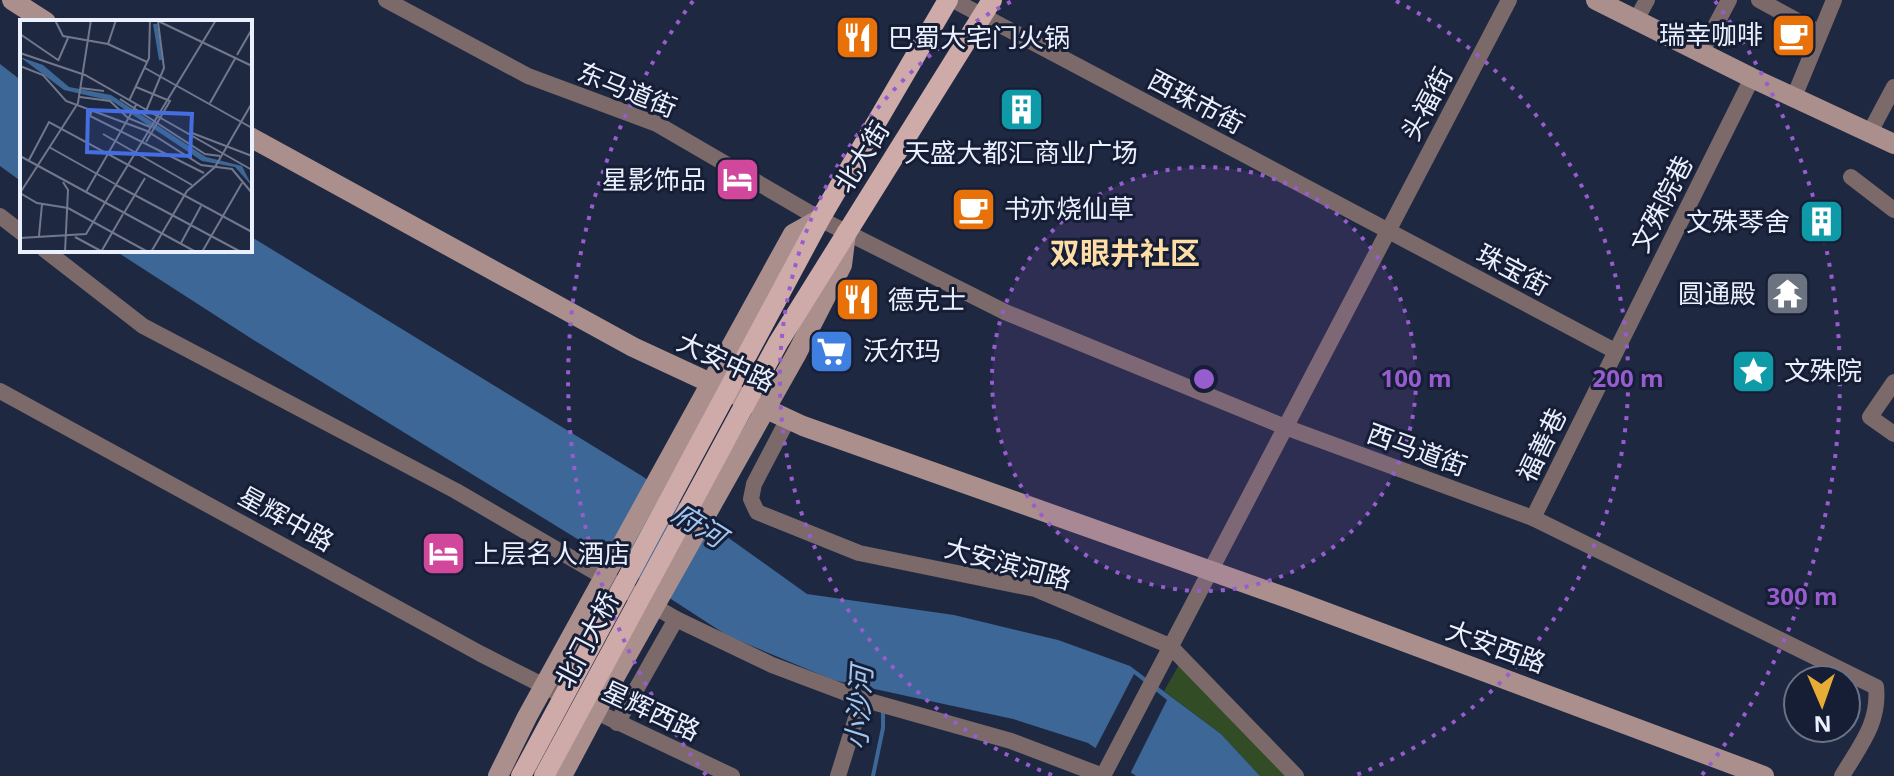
<svg xmlns="http://www.w3.org/2000/svg" width="1894" height="776" font-family="'Open Sans','Noto Sans SC',sans-serif">
  <style>
    .green { fill: #324d26 }
    .water { fill: #3c6797 }
    .pier { fill: #1f2841 }
    .lines { fill: none; stroke-linecap: round; stroke-linejoin: round }
    .stream { stroke: #3c6797; stroke-width: 4 }
    .street { stroke: #7b6a69; stroke-width: 16 }
    .secondary { stroke: #aa8f8d; stroke-width: 20 }
    .primary { stroke: #ceaba9; stroke-width: 20 }
    .ring { fill: none; stroke: #975dcf; stroke-width: 4; stroke-dasharray: 4 8 }
    .labels { text-anchor: middle; stroke-width: 6; stroke-linejoin: round; paint-order: stroke }
    .poi-label { font-size: 26px; fill: #ebf0fe; stroke: #161e36; text-anchor: start }
    .street-label { font-size: 26px; fill: #ebf0fe; stroke: #161e36 }
    .water-label { font-size: 28px; font-style: italic; fill: #a1c7f1; stroke: #161e36 }
    .quarter-label { font-size: 30px; font-weight: bold; fill: #fedda6; stroke: #161e36 }
    .inset-river { fill: none; stroke: #3c6797; stroke-width: 4 }
    .inset-road { fill: none; stroke: #71788d; stroke-width: 2 }
    .view { fill: #466ee0; fill-opacity: 0.15; stroke: #466ee0; stroke-width: 4 }
    .inset-edge { fill: none; stroke: #ebf0fe; stroke-width: 4 }
    .centre { fill: #975dcf; stroke: #161e36; stroke-width: 4 }
    .ring-label { font-size: 24px; text-anchor: middle; font-weight: bold; fill: #975dcf; stroke: #161e36; stroke-width: 6; stroke-linejoin: round; paint-order: stroke }
  </style>
  <rect width="100%" height="100%" fill="#1f2841"/>
  <!-- green -->
  <path class="green" d="M 1179,665 L 1289,776 L 1260,776 L 1221,734 L 1164,691 Z"/>
  <!-- water -->
  <g class="water">
    <path d="M 0,64 L 22,81 L 22,182 L 0,166 Z"/>
    <path d="M 250,236 L 642,476 L 807,594 L 954,615 L 1058,640 L 1130,666 L 1221,734 L 1260,776 L 1136,776 L 1088,743 L 1013,719 L 833,680 L 728,636 L 597,551 L 252,339 L 114,250 L 250,250 Z"/>
  </g>
  <!-- pier -->
  <path class="pier" d="M 1134,674 L 1167,700 L 1129,776 L 1094,751 Z"/>
  <g class="lines">
    <!-- stream -->
    <path class="stream" d="M 873,776 L 883,728 L 883,711"/>
    <!-- street -->
    <g class="street">
      <path d="M 386,0 L 528,76 L 657,124 L 820,219 L 1005,312 L 1285,427 L 1533,518 L 1876,687 C 1880,723 1859,747 1842,776"/>
      <path d="M 953,0 L 1615,351"/>
      <path d="M 1759,0 L 1820,33"/>
      <path d="M 1635,22 L 1647,0"/>
      <path d="M 1701,53 L 1729,0"/>
      <path d="M 1794,97 L 1834,0"/>
      <path d="M 1870,132 L 1894,87"/>
      <path d="M 1851,177 L 1894,210"/>
      <path d="M 0,216 L 22,233"/>
      <path d="M 45,250 L 143,326 L 456,491 L 676,619 L 772,665 L 862,699 L 1011,741 L 1103,776"/>
      <path d="M 1894,382 L 1870,417 L 1894,434"/>
      <path d="M 0,391 L 481,654 L 554,691"/>
      <path d="M 788,419 L 754,484 L 751,499 L 757,512 L 859,553 L 1035,589 L 1170,646 L 1296,776"/>
      <path d="M 1533,518 L 1752,78"/>
      <path d="M 586,707 L 732,776"/>
      <path d="M 617,723 L 676,619"/>
      <path d="M 838,776 L 862,699"/>
      <path d="M 1103,776 L 1509,0"/>
    </g>
    <!-- secondary -->
    <g class="secondary">
      <path d="M 12,0 L 46,22"/>
      <path d="M 1596,0 L 1752,78 L 1894,144"/>
      <path d="M 250,137 L 633,347 L 803,426 L 1293,600 L 1764,776"/>
      <path d="M 498,776 L 527,717 L 793,234 L 820,219"/>
      <path d="M 562,776 L 608,689 L 797,353 L 842,265 L 846,233"/>
    </g>
    <!-- primary -->
    <g class="primary">
      <path d="M 521,776 L 820,219 L 948,0"/>
      <path d="M 544,776 L 778,343 L 992,0"/>
    </g>
  </g>
  <!-- distance rings -->
  <circle cx="1204" cy="379" r="212" fill="#975dcf" fill-opacity=".12"/>
  <g class="ring">
    <circle cx="1204" cy="379" r="212"/>
    <path d="M1052 775A424 424 0 0 1 1012 1M1396 1A424 424 0 0 1 1356 775"/>
    <path d="M706 775A636 636 0 0 1 693 1M1715 1A636 636 0 0 1 1702 775"/>
  </g>
  <!-- icons -->
  <defs>
    <symbol id="cafe-square" viewBox="-11 -11 22 22"><rect x="-9" y="-9" width="18" height="18" rx="4" fill="#e8710a" stroke="#161e36"/><path d="M-5.5-4.5H6V0H3Q3 3.5 0 3.5H-2.5Q-5.5 3.5-5.5 0ZM3-3.2v2h1.7v-2ZM-6 4.5H4V6H-6Z" fill="#fff"/></symbol>
    <symbol id="restaurant-square" viewBox="-11 -11 22 22"><rect x="-9" y="-9" width="18" height="18" rx="4" fill="#e8710a" stroke="#161e36"/><path d="M-5-6h1v4h1v-4h1v4h1v-4h1v5L-1.5 .5V6h-2V.5L-5-1ZM5-6V6H3V1.5H1.5Q1.5-4 5-6Z" fill="#fff"/></symbol>
    <symbol id="building-square" viewBox="-11 -11 22 22"><rect x="-9" y="-9" width="18" height="18" rx="4" fill="#0f9aa8" stroke="#161e36"/><path d="M-4-6H4V6H1V3H-1V6H-4ZM-2.5-4.3h1.7v1.8h-1.7ZM.8-4.3h1.7v1.8H.8ZM-2.5-1h1.7V.8h-1.7ZM.8-1h1.7V.8H.8Z" fill="#fff"/></symbol>
    <symbol id="hotel-square" viewBox="-11 -11 22 22"><rect x="-9" y="-9" width="18" height="18" rx="4" fill="#d1479c" stroke="#161e36"/><path d="M-6-4.5h1.5V1H6V5H4.5V3h-9V5H-6ZM-4 0a1.8 1.8 0 1 1 3.6 0ZM.5 0V-2.5h3Q6-2.5 6 0Z" fill="#fff"/></symbol>
    <symbol id="temple-square" viewBox="-11 -11 22 22"><rect x="-9" y="-9" width="18" height="18" rx="4" fill="#6b7280" stroke="#161e36"/><path d="M0-6L5-2H3V0L6.5 2.5H4V6H1.5V3h-3V6H-4V2.5H-6.5L-3 0V-2H-5Z" fill="#fff"/></symbol>
    <symbol id="supermarket-square" viewBox="-11 -11 22 22"><rect x="-9" y="-9" width="18" height="18" rx="4" fill="#3f7fe0" stroke="#161e36"/><path d="M-6-5.5h2.5l.6 2H6L4.5 2H-2.5L-4.4-4H-6ZM-1.5 3.2a1.3 1.3 0 1 0 .1 0ZM3 3.2a1.3 1.3 0 1 0 .1 0Z" fill="#fff"/></symbol>
    <symbol id="sight-square" viewBox="-11 -11 22 22"><rect x="-9" y="-9" width="18" height="18" rx="4" fill="#0f9aa8" stroke="#161e36"/><path d="M0-6L1.8-2.2L6-1.7L2.9 1.2L3.7 5.4L0 3.3L-3.7 5.4L-2.9 1.2L-6-1.7L-1.8-2.2Z" fill="#fff"/></symbol>
  </defs>
  <g fill-rule="evenodd">
    <use href="#cafe-square" x="1768" y="10" width="51" height="51"/>
    <use href="#restaurant-square" x="832" y="12" width="51" height="51"/>
    <use href="#building-square" x="996" y="84" width="51" height="51"/>
    <use href="#hotel-square" x="712" y="154" width="51" height="51"/>
    <use href="#cafe-square" x="948" y="184" width="51" height="51"/>
    <use href="#building-square" x="1796" y="196" width="51" height="51"/>
    <use href="#temple-square" x="1762" y="268" width="51" height="51"/>
    <use href="#restaurant-square" x="832" y="274" width="51" height="51"/>
    <use href="#supermarket-square" x="806" y="326" width="51" height="51"/>
    <use href="#sight-square" x="1728" y="346" width="51" height="51"/>
    <use href="#hotel-square" x="418" y="528" width="51" height="51"/>
  </g>
  <g class="labels">
    <!-- poi labels -->
    <g class="poi-label">
      <text x="1763" y="44" text-anchor="end">瑞幸咖啡</text>
      <text x="888" y="47">巴蜀大宅门火锅</text>
      <text x="1021" y="162" text-anchor="middle">天盛大都汇商业广场</text>
      <text x="706" y="189" text-anchor="end">星影饰品</text>
      <text x="1004" y="218">书亦烧仙草</text>
      <text x="1790" y="231" text-anchor="end">文殊琴舍</text>
      <text x="1756" y="303" text-anchor="end">圆通殿</text>
      <text x="888" y="309">德克士</text>
      <text x="863" y="360">沃尔玛</text>
      <text x="1784" y="380">文殊院</text>
      <text x="474" y="563">上层名人酒店</text>
    </g>
    <!-- street labels -->
    <g class="street-label">
      <text transform="translate(627 90) rotate(22)" y="9">东马道街</text>
      <text transform="translate(1196 102) rotate(28)" y="9">西珠市街</text>
      <text transform="translate(1427 104) rotate(-62)" y="9">头福街</text>
      <text transform="translate(862 157) rotate(-58)" y="9">北大街</text>
      <text transform="translate(1662 204) rotate(-63)" y="9">文殊院巷</text>
      <text transform="translate(1513 270) rotate(28)" y="9">珠宝街</text>
      <text transform="translate(726 362) rotate(25)" y="9">大安中路</text>
      <text transform="translate(1542 445) rotate(-64)" y="9">福善巷</text>
      <text transform="translate(1417 450) rotate(20)" y="9">西马道街</text>
      <text transform="translate(286 519) rotate(29)" y="9">星辉中路</text>
      <text transform="translate(1008 564) rotate(15)" y="9">大安滨河路</text>
      <text transform="translate(587 640) rotate(-62)" y="9">北门大桥</text>
      <text transform="translate(1496 647) rotate(20)" y="9">大安西路</text>
      <text transform="translate(651 711) rotate(25)" y="9">星辉西路</text>
    </g>
    <!-- water labels -->
    <g class="water-label">
      <text transform="translate(699 525) rotate(32)" y="10">府河</text>
      <text transform="translate(859 708) rotate(-86)" y="10">小沙河</text>
    </g>
    <!-- quarter labels -->
    <g class="quarter-label">
      <text x="1125" y="264">双眼井社区</text>
    </g>
  </g>
  <!-- overview -->
  <g transform="translate(20 20)">
    <rect width="232" height="232" fill="#1f2841"/>
    <path d="M 0,37 L 23,45 L 49,67 L 91,75 L 186,137 L 222,146 L 232,166 L 215,147 L 182,141 L 92,81 L 44,70 Z" fill="#3c6797"/>
    <path class="inset-river" d="M 135,4 L 141,40"/>
    <path class="inset-road" d="M 35,0 L 43,16 L 88,24 L 127,42M 136,0 L 232,46M 0,14 L 38,40M 88,24 L 96,0M 0,33 L 65,55 L 232,150M 217,35 L 232,9M 38,41 L 48,18M 0,46 L 23,55 L 46,81 L 127,111 L 181,145 L 212,149 L 232,173M 125,48 L 232,108M 116,67 L 150,81 L 126,122M 60,68 L 84,71M 60,77 L 90,81 L 108,98 L 130,107M 100,79 L 185,134 L 200,136M 109,81 L 129,38 L 130,0M 190,83 L 216,37M 72,89 L 70,96 L 184,153M 126,91 L 144,48 L 138,2M 172,113 L 232,136M 83,114 L 172,165M 29,127 L 95,164M 0,136 L 176,232M 9,140 L 29,102 L 232,212M 43,162 L 48,170 L 45,232M 96,165 L 221,232M 66,172 L 116,85M 0,173 L 17,183 L 48,188 L 128,232M 0,173 L 58,83 L 71,0M 104,193 L 125,158M 19,216 L 22,184M 55,217 L 81,231M 0,218 L 66,214 L 196,0M 161,223 L 181,186M 81,232 L 103,194M 131,232 L 167,171 L 195,147 L 232,83M 182,232 L 222,163"/>
    <path class="view" d="M 68,90 L 172,94 L 170,136 L 67,132 Z"/>
    <rect width="232" height="232" class="inset-edge"/>
  </g>
  <circle cx="1204" cy="379" r="12" class="centre"/>
  <g class="ring-label">
    <text x="1416" y="387">100 m</text>
    <text x="1628" y="387">200 m</text>
    <text x="1802" y="605">300 m</text>
  </g>
  <!-- north arrow -->
  <g transform="translate(1822 704) rotate(178)"><circle r="38" fill="#161e36" stroke="#6b7286" stroke-width="2"/>
  <path d="M0-6L14 30L0 20L-14 30Z" fill="#e7ac36"/>
  <text y="-12" font-size="22" font-weight="bold" text-anchor="middle" fill="#ebf0fe">N</text>
  </g>
</svg>
